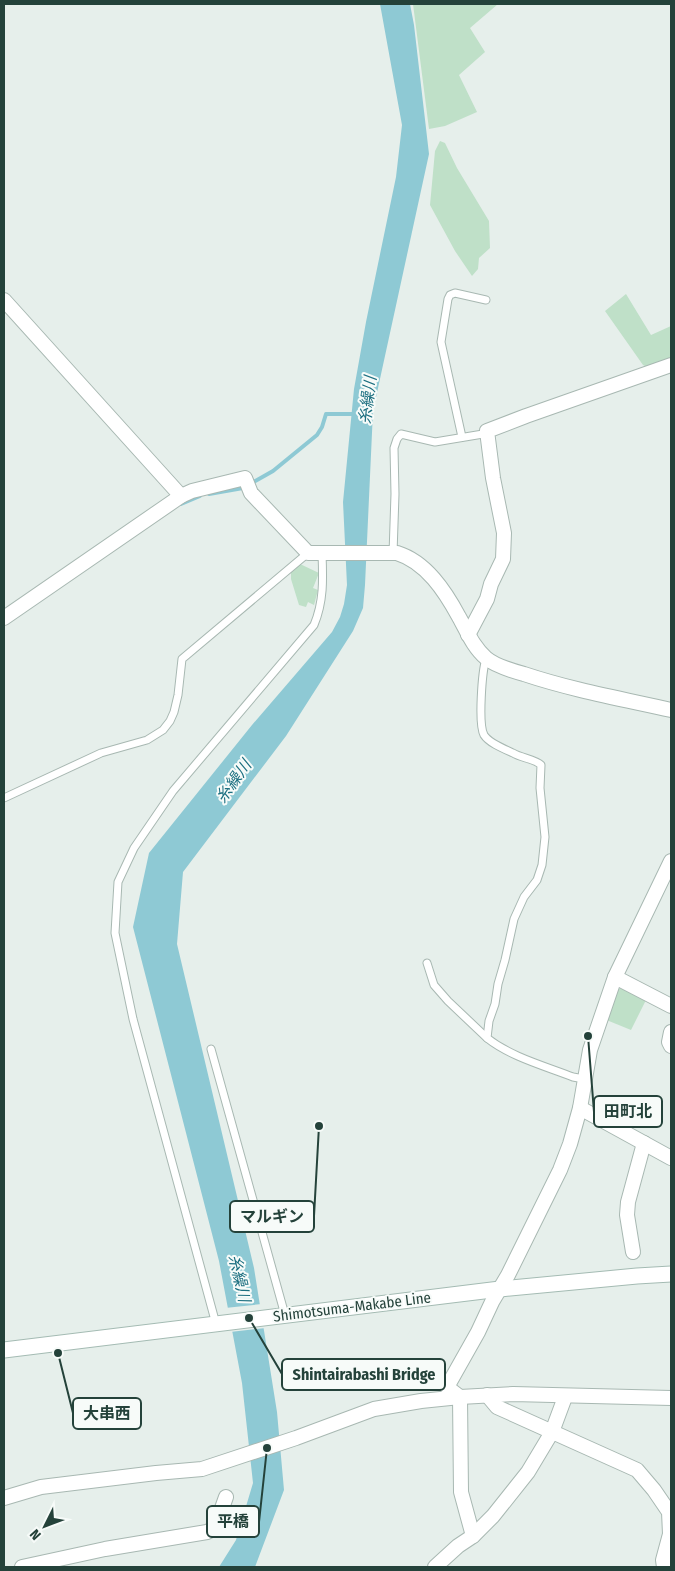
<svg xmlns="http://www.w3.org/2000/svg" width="675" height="1571" font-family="'Fira Sans Condensed','Noto Sans JP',sans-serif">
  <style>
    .green { fill: #bfe0c8 }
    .water { fill: #8ec9d4 }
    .pier { fill: #e6efeb }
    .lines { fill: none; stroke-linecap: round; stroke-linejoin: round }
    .stream { stroke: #8ec9d4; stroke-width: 4 }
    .lane-casing { stroke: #a8b8b2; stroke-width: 9 }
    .street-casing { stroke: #a8b8b2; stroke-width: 16 }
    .secondary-casing { stroke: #a4bbb3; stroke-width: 17 }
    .lane { stroke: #fff; stroke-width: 7 }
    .street { stroke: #fff; stroke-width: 14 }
    .secondary { stroke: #fff; stroke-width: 15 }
    .labels { text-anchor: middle; stroke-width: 4; stroke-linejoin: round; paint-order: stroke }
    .street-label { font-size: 15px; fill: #24423a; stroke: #f7fbf9 }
    .water-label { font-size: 16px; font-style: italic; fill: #1c6f80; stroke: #f7fbf9 }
    .leader { fill: none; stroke: #24423a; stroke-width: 2 }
    .callout-dot { fill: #24423a; stroke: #f7fbf9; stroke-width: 2 }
    .callout { fill: #f7fbf9; stroke: #24423a; stroke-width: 2 }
    .callout-label { font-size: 16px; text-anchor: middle; font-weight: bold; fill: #24423a }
  </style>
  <rect width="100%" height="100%" fill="#e6efeb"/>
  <!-- green -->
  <g class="green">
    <path d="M 413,4 L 498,4 L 470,28 L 485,52 L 459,75 L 477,112 L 445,126 L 429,129 Z"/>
    <path d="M 440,141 L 445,143 L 457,168 L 489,221 L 490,248 L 479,258 L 478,269 L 472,276 L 455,251 L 430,205 L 435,151 Z"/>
    <path d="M 626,294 L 651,335 L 671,326 L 671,359 L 647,367 L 643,365 L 605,311 Z"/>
    <path d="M 300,564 L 319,573 L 313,588 L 318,590 L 314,605 L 308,602 L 306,607 L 299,605 L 291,579 L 291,571 Z"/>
    <path d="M 624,987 L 647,998 L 631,1030 L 604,1019 L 616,990 Z"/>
  </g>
  <!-- water -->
  <path class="water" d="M 380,4 L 410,4 L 414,25 L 429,154 L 373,411 L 365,585 L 363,608 L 353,631 L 286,736 L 183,872 L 177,944 L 254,1268 L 277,1412 L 284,1490 L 255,1567 L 219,1567 L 236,1540 L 253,1483 L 242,1383 L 219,1261 L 133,927 L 149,853 L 252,725 L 332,632 L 340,617 L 344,604 L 347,585 L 343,502 L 354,389 L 366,322 L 396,177 L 402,125 Z"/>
  <!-- pier -->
  <path class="pier" d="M 262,1304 L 266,1328 L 230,1332 L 225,1308 Z"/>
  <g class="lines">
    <!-- stream -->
    <g class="stream">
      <path d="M 209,494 L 243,488 L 273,471 L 317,435 L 322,427 L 326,414 L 356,414"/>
      <path d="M 181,504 L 200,496"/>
    </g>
    <defs>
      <g id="lane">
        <path d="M 462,437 L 441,342 L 448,299 L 450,295 L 455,293 L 486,300"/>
        <path d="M 393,554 L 395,494 L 394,448 L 397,439 L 401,434 L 435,442 L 483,434 L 487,431"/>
        <path d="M 486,659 C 482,671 478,724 484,735 C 489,743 504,749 513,753 C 521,758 535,759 541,765 L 540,788 L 545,837 L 542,865 L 537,880 L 524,897 L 514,919 L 505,960 L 498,984 L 495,1004 L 489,1021 L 487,1038 C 511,1057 545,1066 573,1077 L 584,1079"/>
        <path d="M 4,798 L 101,753 L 147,740 L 163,730 L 170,721 L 174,712 L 178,695 L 182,659 L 308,553"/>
        <path d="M 427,963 L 434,985 L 448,1001 L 487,1038"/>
        <path d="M 211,1049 L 285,1315"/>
        <path d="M 216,1324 L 133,1019 L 115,933 L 118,882 L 134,848 L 173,791 L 314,625 C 324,601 323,579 322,553"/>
      </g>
      <g id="street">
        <path d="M 4,300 L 181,496"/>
        <path d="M 4,618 L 181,496 L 192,491 L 245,478 L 251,493 L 308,553 L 397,553 C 426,562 445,591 459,617 C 467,631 473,647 486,658 C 494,665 513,671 524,674 C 572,690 622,699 671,710"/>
        <path d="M 468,635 L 487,599 L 491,584 L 503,559 L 504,533 L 493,478 L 487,431 L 526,416 L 671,365"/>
        <path d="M 615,977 L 671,1006"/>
        <path d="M 671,1032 L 669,1042 L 671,1046"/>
        <path d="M 580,1108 L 671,1158"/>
        <path d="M 633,1252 L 627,1215 L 628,1202 L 644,1143"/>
        <path d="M 487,1395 L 497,1407 L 637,1470 L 654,1490 L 669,1512 L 670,1534 L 663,1560 L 664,1567"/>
        <path d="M 4,1498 L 41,1487 L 156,1473 L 202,1469 L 296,1438 L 374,1409 L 421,1401 L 460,1397 L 513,1394 L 671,1398"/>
        <path d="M 473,1536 L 461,1492 L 460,1397 L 447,1387 L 478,1332 L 492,1302 L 508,1275 L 560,1170 L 570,1144 L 580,1108 L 590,1050 L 615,977 L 671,861"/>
        <path d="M 22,1567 L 105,1549 L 207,1532 L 215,1528 L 226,1497"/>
        <path d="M 435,1567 L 458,1546 L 473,1536 L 493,1516 L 528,1472 L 552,1432 L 565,1397"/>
      </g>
      <path id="secondary" d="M 4,1350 L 500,1289 L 637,1276 L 671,1274"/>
    </defs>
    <!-- lane casing -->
    <use href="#lane" class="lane-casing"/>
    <!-- street casing -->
    <use href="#street" class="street-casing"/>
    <!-- secondary casing -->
    <use href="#secondary" class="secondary-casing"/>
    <!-- lane -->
    <use href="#lane" class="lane"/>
    <!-- street -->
    <use href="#street" class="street"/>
    <!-- secondary -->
    <use href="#secondary" class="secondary"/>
  </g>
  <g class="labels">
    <!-- street labels -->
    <g class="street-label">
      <text transform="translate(352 1307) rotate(-7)" y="5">Shimotsuma-Makabe Line</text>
    </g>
    <!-- water labels -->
    <g class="water-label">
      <text transform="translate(367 400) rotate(-83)" y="6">糸繰川</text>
      <text transform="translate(233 781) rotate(-54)" y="6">糸繰川</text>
      <text transform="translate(240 1278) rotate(77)" y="6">糸繰川</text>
    </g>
  </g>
  <!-- callouts -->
  <path class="leader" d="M588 1036L594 1112M319 1126L314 1216M249 1318L282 1374M58 1353L73 1413M267 1448L259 1522"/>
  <g class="callout-dot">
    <circle cx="588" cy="1036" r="5"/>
    <circle cx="319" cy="1126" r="5"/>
    <circle cx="249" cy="1318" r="5"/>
    <circle cx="58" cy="1353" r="5"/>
    <circle cx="267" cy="1448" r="5"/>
  </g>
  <g class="callout">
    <rect x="594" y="1096" width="68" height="31" rx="5"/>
    <rect x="230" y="1201" width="84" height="31" rx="5"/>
    <rect x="282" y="1359" width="163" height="31" rx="5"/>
    <rect x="73" y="1398" width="68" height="31" rx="5"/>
    <rect x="207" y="1506" width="52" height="31" rx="5"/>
  </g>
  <g class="callout-label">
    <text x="628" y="1117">田町北</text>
    <text x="272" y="1222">マルギン</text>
    <text x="364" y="1380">Shintairabashi Bridge</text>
    <text x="107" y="1419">大串西</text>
    <text x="233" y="1527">平橋</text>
  </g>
  <!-- border -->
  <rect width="675" height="1571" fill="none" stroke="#24423a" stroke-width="10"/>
  <!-- north arrow -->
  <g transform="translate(45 1526) rotate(228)" stroke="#f7fbf9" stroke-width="4" paint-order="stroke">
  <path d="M0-4L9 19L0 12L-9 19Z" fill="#24423a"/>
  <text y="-8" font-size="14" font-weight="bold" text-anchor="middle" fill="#24423a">N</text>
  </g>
</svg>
